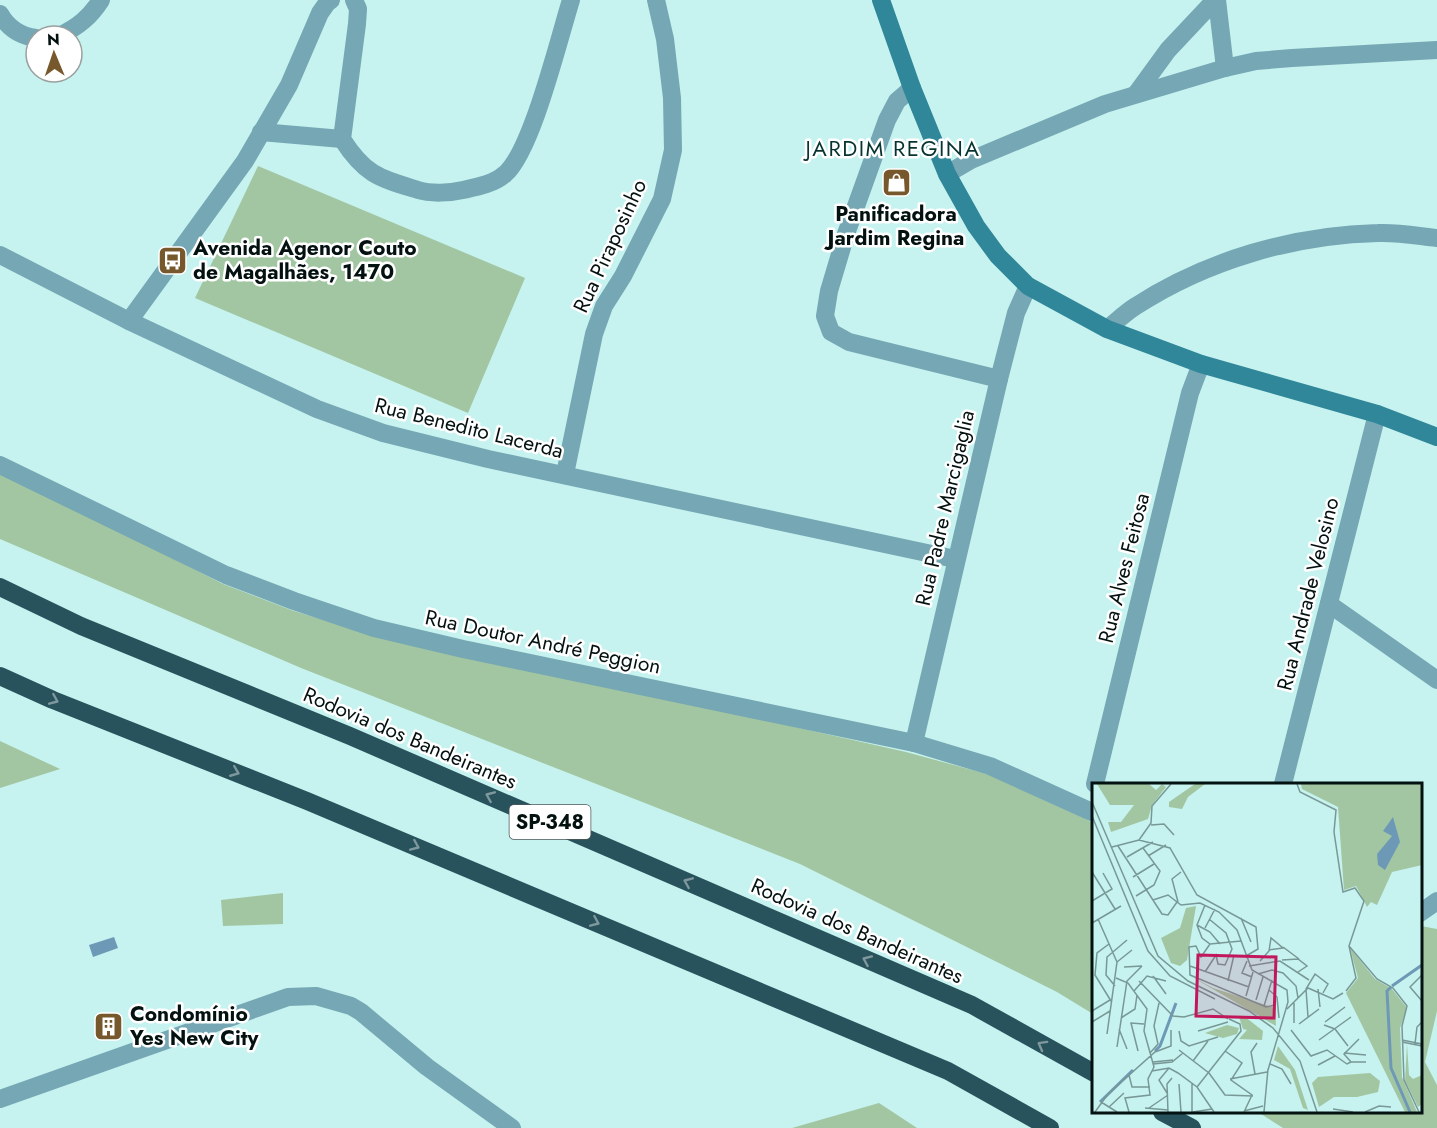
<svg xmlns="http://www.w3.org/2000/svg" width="1437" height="1128" font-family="Jost,sans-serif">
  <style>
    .green { fill: #a2c6a2 }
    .water { fill: #6d99b7 }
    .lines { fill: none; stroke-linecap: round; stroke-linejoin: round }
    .street { stroke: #75a7b4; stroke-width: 18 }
    .secondary { stroke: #30879a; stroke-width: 18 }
    .highway { stroke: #28535d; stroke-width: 18 }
    .oneway { stroke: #7e989e }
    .labels { text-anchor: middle; stroke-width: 5; stroke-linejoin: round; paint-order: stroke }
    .shield { fill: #fff; stroke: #4f5858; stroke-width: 1.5 }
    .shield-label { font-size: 20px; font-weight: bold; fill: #031110 }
    .poi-label { font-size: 21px; font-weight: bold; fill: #031110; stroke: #fff; text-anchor: start }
    .street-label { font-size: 21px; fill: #031110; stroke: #fff }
    .neighbourhood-label { font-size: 22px; letter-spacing: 1.5px; fill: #073331; stroke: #fff }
    .inset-river { fill: none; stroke: #6d99b7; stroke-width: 3 }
    .inset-road { fill: none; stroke: #789896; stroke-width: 1.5 }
    .view { fill: #c2185b; fill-opacity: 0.15; stroke: #c2185b; stroke-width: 3 }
    .inset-edge { fill: none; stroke: #031110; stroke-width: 3 }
  </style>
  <rect width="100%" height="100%" fill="#c6f2ef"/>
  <!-- green -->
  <g class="green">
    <path d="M 258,166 L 525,278 L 468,413 L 195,298 Z"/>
    <path d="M 0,471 L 60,500 L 223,584 L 291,610 L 376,636 L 521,665 L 906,752 L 987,774 L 1084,818 L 1094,824 L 1093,1014 L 1057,992 L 800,864 L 301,668 L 0,539 Z"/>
    <path d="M 0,741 L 60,769 L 0,788 Z"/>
    <path d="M 283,893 L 283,924 L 223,926 L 221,900 Z"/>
    <path d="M 1421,926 L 1437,929 L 1437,1011 L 1425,1062 L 1437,1085 L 1437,1128 L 1283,1128 L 1258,1112 L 1420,1112 Z"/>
    <path d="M 879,1103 L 917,1128 L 792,1128 Z"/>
  </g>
  <!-- water -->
  <path class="water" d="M 114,937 L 118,948 L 93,957 L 89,945 Z"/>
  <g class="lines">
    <!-- street -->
    <g class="street">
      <path d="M 354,0 L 358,9 L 357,24 L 342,139 C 365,175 379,178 418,190 C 431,194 450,193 463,190 C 477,187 494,184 505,174 C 532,151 559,38 571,0"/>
      <path d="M 1217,0 L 1225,68"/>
      <path d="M 0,14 C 8,28 20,36 36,38"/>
      <path d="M 59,36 C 78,27 90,17 101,0"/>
      <path d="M 912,88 L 897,101 L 887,120 L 846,234 L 829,291 L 825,316 L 831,332 L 849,342 L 999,379"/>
      <path d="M 1136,94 L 1168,50 L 1215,0"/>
      <path d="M 261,132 L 342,139"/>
      <path d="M 947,174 L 971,160 L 1105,104 L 1225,68 L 1256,61 L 1292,58 L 1437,50"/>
      <path d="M 0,255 L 129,321 L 317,409 L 383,433 L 488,459 L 955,559"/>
      <path d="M 129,321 L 245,161 L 289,85 L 320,13 L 327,3 L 331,0"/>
      <path d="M 1107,329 C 1117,321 1126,312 1136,306 C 1207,260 1294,235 1378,233 C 1397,232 1418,236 1437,238"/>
      <path d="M 0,465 L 226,575 L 294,601 L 374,628 L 463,649 L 914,743 L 990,766 L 1094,813"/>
      <path d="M 565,474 L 594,334 L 604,306 L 623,276 L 662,199 L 673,150 L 672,98 L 665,39 L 656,0"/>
      <path d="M 1329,604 L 1437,680"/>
      <path d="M 914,743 L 999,379 L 1016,313 L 1028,286"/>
      <path d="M 1095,784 L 1190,393 L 1201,364"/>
      <path d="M 1283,784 L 1377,414"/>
      <path d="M 1420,913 L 1437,901"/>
      <path d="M 0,1099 L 288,997 L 316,996 L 351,1006 L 361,1012 L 427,1067 L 512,1128"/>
    </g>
    <!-- secondary -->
    <path class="secondary" d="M 881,0 L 912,88 L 947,174 L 976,226 L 998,256 L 1028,286 L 1107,329 L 1201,364 L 1377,414 L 1437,437"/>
    <!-- highway -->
    <g class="highway">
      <path d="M 0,587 L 81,626 L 350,736 L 972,1005 L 1094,1073"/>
      <path d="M 0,676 L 53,700 L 307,801 L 948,1071 L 1050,1128"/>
      <path d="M 1162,1112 L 1192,1128"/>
    </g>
  </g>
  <!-- one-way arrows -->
  <defs><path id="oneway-chevron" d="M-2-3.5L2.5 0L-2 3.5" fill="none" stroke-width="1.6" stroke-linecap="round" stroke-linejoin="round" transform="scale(1.5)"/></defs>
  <g class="oneway">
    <use href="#oneway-chevron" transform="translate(54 700) rotate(23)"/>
    <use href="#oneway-chevron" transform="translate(235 772) rotate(22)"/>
    <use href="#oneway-chevron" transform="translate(490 796) rotate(-157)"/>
    <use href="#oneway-chevron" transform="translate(415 846) rotate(23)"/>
    <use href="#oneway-chevron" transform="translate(688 882) rotate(-157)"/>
    <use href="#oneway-chevron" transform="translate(595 922) rotate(23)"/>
    <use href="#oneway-chevron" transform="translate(867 960) rotate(-156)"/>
    <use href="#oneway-chevron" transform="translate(1042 1045) rotate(-151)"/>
  </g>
  <!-- icons -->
  <defs>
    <symbol id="shop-square" viewBox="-11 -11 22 22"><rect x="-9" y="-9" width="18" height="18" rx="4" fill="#77582d" stroke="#fff"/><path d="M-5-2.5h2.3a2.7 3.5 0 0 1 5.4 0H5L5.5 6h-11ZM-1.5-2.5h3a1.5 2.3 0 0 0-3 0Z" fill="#fff"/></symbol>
    <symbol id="bus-square" viewBox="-11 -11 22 22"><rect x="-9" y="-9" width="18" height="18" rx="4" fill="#77582d" stroke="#fff"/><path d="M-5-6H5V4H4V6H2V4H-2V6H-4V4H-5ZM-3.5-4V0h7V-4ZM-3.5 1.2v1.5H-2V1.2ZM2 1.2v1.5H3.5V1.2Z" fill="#fff"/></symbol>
    <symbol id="building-square" viewBox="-11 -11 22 22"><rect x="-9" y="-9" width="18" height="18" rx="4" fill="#77582d" stroke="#fff"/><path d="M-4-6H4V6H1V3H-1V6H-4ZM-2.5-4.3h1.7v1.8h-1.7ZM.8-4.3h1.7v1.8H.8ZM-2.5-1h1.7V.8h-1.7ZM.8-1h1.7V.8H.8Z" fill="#fff"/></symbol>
  </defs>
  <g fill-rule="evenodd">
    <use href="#shop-square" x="880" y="166" width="33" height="33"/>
    <use href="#bus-square" x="156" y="244" width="33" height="33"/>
    <use href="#building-square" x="92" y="1010" width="33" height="33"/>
  </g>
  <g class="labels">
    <!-- shield labels -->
    <rect class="shield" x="509.5" y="805" width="81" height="34" rx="4.5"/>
    <g class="shield-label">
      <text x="550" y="829">SP-348</text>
    </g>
    <!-- poi labels -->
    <g class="poi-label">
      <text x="896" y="221" text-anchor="middle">Panificadora<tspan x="896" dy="24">Jardim Regina</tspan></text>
      <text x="193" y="255">Avenida Agenor Couto<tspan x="193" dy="24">de Magalhães, 1470</tspan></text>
      <text x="130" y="1021">Condomínio<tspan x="130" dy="24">Yes New City</tspan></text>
    </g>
    <!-- street labels -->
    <g class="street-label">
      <text transform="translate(610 246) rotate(-65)" y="7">Rua Piraposinho</text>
      <text transform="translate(469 428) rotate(14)" y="7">Rua Benedito Lacerda</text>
      <text transform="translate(945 508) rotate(-77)" y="7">Rua Padre Marcigaglia</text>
      <text transform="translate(1124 568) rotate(-76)" y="7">Rua Alves Feitosa</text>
      <text transform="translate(1308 594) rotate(-76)" y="7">Rua Andrade Velosino</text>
      <text transform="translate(543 642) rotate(12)" y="7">Rua Doutor André Peggion</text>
      <text transform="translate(410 738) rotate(23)" y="7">Rodovia dos Bandeirantes</text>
      <text transform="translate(857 931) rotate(24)" y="7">Rodovia dos Bandeirantes</text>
    </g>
    <!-- neighbourhood labels -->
    <g class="neighbourhood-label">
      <text x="893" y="156">JARDIM REGINA</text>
    </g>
  </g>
  <!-- overview -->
  <g transform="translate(1092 783)">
    <rect width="330" height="330" fill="#c6f2ef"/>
    <path d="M 5,1 L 57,1 L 64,7 L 70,1 L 74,4 L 60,22 L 56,36 L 19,49 L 16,39 L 29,39 L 42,22 L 18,22 ZM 103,1 L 113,1 L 96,14 L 90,26 L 77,24 L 77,19 ZM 209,1 L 330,1 L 330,82 L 300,89 L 285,122 L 279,119 L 275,124 L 264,103 L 252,107 L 246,24 L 210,6 ZM 104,123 L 95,177 L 88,183 L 79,180 L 69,155 L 88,145 L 94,125 ZM 258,165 L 283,196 L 300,206 L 315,225 L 308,245 L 310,294 L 325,329 L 313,329 L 254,210 L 266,195 ZM 95,191 L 121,205 L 183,225 L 184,243 ZM 152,233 L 171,248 L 170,257 L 147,256 L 155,247 L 151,246 L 147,234 ZM 135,242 L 147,245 L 145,251 L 131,255 L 113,250 ZM 315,261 L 317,292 L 321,296 L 330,292 L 330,321 L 326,324 L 313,298 ZM 186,263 L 203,287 L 216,327 L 211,325 L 198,286 L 182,277 ZM 278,290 L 288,298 L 286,309 L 265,314 L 242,314 L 227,324 L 220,300 L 226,294 Z" fill="#a2c6a2"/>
    <path d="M 301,34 L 308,59 L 293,87 L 286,82 L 285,71 L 300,53 L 291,48 Z" fill="#6d99b7"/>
    <path class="inset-river" d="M 300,203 L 330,182M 299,204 L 295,208 L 299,285 L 318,329M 63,268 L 68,263 L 84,220M 8,319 L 41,287"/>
    <path class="inset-road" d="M 205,1 L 208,9 L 244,27 L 242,49 L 251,109 L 263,105 L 272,118 L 257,163 L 264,195 L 254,208M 0,19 L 66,173 L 96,198 L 157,228 L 181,245 L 208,278 L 225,329M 0,33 L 56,168 L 78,193 L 123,216M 59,42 L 72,41 L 82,52M 47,57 L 59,40 L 60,23 L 79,1M 26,63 L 70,131 L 76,132 L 85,119M 20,64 L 47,57 L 78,65 L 105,112 L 164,144 L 166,166 L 154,173M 56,73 L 74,62M 35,74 L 61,59M 0,89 L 23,126M 41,94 L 62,81M 44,113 L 62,102 L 68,88 L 51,65M 61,117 L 76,112 L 89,122 L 108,120 L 127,129 L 145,147 L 160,187 L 195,207 L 196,219 L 176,287M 0,118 L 20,106 L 11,90M 86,119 L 80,96 L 89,89M 113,122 L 105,142 L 110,155 L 118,161 L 149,158M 149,135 L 159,159M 6,136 L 25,179 L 15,251M 0,140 L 29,123M 105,142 L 118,149 L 128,161M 113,145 L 123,126M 17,161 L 5,170 L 3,192 L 19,218M 118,161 L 109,174 L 104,163 L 97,164 L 98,192 L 174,224 L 183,222M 257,163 L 285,196 L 301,205 L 315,223 L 310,243 L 312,297 L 327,329M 191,164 L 207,176M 190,177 L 206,176 L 215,183 L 206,189M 155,178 L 150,190 L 160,194M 168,178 L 177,168 L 179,155 L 191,165 L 177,167M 25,179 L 40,167M 98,183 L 157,204M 157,183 L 188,178 L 217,197M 32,184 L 50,183M 113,189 L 124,172 L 126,181 L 133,182 L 140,166 L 134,150 L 117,136M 166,191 L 180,187 L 191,190 L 204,203 L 206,215M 330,192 L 318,204 L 330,218M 61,193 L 74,211M 24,195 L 36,200 L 55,226 L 52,248 L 62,284 L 56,296 L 58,312 L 33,315 L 37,329M 47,198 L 81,233 L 92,234 L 121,226 L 136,236M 136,198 L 142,172M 23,203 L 14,192 L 15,174 L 35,157M 226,206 L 228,224M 177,207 L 185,214 L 187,235M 42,208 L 55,193 L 74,198M 154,213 L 161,189M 164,217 L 171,194M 172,223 L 180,197M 195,226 L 216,205 L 241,216 L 251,210M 0,228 L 18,217M 216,234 L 214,206 L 223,191 L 236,201 L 231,210M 29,235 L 43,226 L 45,212M 0,239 L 18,228M 233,239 L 253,224M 202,240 L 202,220M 207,241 L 227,226M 232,242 L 243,246 L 256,263M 27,246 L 35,266M 199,247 L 219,273 L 235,267 L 255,281 L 259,279M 87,248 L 89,258 L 97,263 L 126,254M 106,248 L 136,239M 267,256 L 252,271 L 259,279 L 274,279M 227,257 L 259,234M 310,257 L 330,261M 310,259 L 330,263M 323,261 L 325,244 L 330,239M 0,262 L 0,293M 25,264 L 35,198 L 50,183M 87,267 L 117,290 L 133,312 L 161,313M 46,268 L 39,240 L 52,241M 133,268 L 150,280 L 139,297 L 160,312 L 152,329M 58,270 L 66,261 L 62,243 L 67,220M 252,270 L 274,272M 101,278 L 116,258M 61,279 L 81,277M 61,281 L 80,279 L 91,270M 178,281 L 190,286 L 199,301M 226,282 L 243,273M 60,288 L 77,285 L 86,290 L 105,304 L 122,329M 163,291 L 159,269 L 165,260M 37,292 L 40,304 L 58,304M 138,296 L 175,289M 100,300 L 100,329M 87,301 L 89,329M 105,304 L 149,248 L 148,241 L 137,236M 75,310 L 67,297 L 77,285M 9,319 L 25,329M 17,324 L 32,310M 53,325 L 76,327M 57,325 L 76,312M 241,326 L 261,329M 152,328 L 171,323M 3,329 L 16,311 L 63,269 L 79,263 L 79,247M 76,329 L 75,301 L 80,295M 101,329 L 120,326M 172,329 L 176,286M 273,329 L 287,323 L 299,324"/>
    <path class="view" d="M 106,172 L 184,174 L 182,235 L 104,233 Z"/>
    <rect width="330" height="330" class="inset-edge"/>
  </g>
  <!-- north arrow -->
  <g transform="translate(54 54) rotate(358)"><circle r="28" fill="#ffffff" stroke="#9aa09f" stroke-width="1.5"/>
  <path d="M0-4.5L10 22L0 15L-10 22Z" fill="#77582d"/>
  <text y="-9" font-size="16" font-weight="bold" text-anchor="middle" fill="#031110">N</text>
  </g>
</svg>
